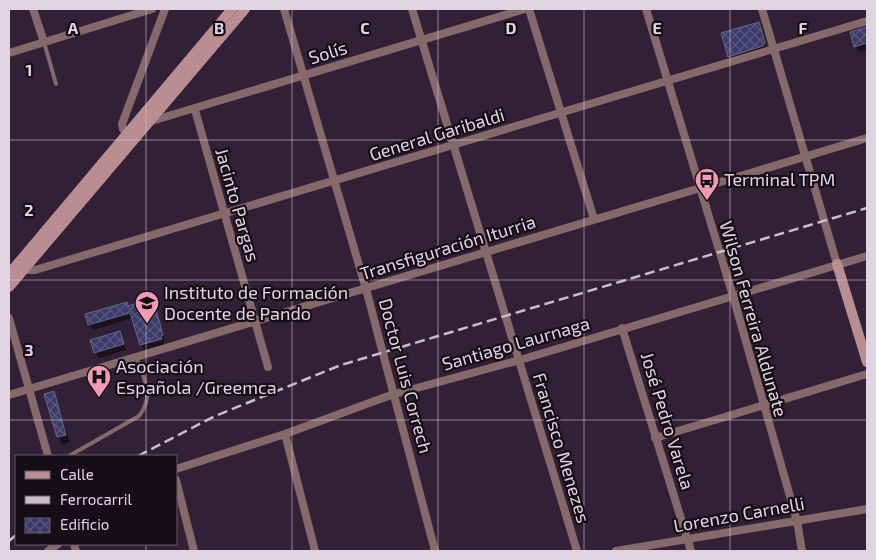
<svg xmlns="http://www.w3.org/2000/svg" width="876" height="560" font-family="'Exo 2',sans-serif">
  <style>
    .shadow { fill: #0007 }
    .building { fill: url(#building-cross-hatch); stroke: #676885 }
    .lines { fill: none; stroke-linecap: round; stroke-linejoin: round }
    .lane { stroke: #85696b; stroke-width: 4 }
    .street { stroke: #85696b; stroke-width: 8 }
    .secondary { stroke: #b98d91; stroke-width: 10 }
    .rail { stroke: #cabdcc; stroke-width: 2.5; stroke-dasharray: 10 5; stroke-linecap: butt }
    .grid { fill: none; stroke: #e0d4e2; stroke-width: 1; stroke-opacity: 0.55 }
    .labels { text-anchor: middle; stroke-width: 4.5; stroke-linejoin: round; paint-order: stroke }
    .street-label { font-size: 18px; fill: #e0d4e2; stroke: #160e17 }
    .poi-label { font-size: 18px; fill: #e0d4e2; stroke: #160e17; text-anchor: start }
    .grid-label { font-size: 16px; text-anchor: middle; font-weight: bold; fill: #e0d4e2; stroke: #160e17; stroke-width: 4.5; stroke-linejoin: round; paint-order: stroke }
  </style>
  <defs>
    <pattern id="building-cross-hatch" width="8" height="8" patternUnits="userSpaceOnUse" patternTransform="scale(1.25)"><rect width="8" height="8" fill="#3c3a6a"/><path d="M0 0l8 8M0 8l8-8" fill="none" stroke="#58567f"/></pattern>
  </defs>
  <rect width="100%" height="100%" fill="#322136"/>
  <!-- shadow -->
  <g class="shadow">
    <path d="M 758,24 L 768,51 L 734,64 L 729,56 Z"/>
    <path d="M 867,28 L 867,50 L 859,52 L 851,33 Z"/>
    <path d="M 152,300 L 165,341 L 163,341 L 164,345 L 144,350 L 133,318 L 93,330 L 89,325 L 126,303 L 128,307 Z"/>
    <path d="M 119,332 L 126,350 L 99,358 L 95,353 Z"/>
    <path d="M 53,393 L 70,442 L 62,445 L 45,395 Z"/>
  </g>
  <!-- building -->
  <g class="building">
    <path d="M 759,22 L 765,43 L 763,46 L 728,57 L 721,33 Z"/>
    <path d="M 867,27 L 867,43 L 854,47 L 850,32 Z"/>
    <path d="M 153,298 L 163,335 L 161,336 L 162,339 L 140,345 L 130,313 L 88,325 L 85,314 L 127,302 L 128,306 Z"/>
    <path d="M 120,331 L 124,344 L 94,353 L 90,340 Z"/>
    <path d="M 54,391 L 66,435 L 57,437 L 44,394 Z"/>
  </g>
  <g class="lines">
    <!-- lane -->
    <g class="lane">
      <path d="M 44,42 L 56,84"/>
      <path d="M 69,456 L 139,416 C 155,396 144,379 136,357"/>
    </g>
    <!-- street -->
    <g class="street">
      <path d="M 33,9 L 44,42"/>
      <path d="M 284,9 L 366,289 L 435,551"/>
      <path d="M 412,9 L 577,551"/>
      <path d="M 529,9 L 594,219"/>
      <path d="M 646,9 L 733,296 L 797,521 L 802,551"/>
      <path d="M 762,9 L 837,264"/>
      <path d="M 9,53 L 152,9"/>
      <path d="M 195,110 L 268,367"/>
      <path d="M 148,122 L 525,9"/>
      <path d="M 129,136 L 123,129 L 122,124 L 165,9"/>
      <path d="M 22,270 L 35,270 L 867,21"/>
      <path d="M 9,318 L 48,456"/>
      <path d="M 622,328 L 691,551"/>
      <path d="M 9,395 L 867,138"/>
      <path d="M 285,434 L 315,551"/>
      <path d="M 655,438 L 867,374"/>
      <path d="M 176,469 L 285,434 L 391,395 L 520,360 L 867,256"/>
      <path d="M 176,480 L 194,551"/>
      <path d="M 74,544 L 76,551"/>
      <path d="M 48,551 L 58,544"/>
      <path d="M 616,551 L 867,509"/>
    </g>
    <!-- secondary -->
    <g class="secondary">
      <path d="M 837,264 L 867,362"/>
      <path d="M 9,274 L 232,9"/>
      <path d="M 9,287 L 245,9"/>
    </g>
    <!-- rail -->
    <g class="rail">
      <path d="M 138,456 L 215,416 L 341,365 L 867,208"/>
      <path d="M 9,541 L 16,535"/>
    </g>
  </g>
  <!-- grid -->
  <path class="grid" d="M 146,9 L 146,456M 292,9 L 292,551M 438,9 L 438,551M 584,9 L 584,551M 730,9 L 730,551M 9,140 L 867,140M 9,280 L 867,280M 9,420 L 867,420M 146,544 L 146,551"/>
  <!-- icons -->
  <defs>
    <symbol id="bus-pin" viewBox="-11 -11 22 30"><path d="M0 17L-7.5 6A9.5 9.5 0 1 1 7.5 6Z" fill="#f09ab4" stroke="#160e17"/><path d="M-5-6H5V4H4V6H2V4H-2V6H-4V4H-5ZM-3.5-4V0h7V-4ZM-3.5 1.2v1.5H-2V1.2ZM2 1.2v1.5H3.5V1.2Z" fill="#111"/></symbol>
    <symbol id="university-pin" viewBox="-11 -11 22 30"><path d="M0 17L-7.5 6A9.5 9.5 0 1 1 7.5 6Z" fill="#f09ab4" stroke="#160e17"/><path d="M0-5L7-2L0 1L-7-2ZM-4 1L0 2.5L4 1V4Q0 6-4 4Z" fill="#111"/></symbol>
    <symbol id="hospital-pin" viewBox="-11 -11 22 30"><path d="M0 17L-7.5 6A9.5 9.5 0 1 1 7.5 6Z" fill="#f09ab4" stroke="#160e17"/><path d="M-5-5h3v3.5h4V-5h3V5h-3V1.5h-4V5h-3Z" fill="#111"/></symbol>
  </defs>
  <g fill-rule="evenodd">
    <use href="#bus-pin" x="693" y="166" width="28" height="38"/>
    <use href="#university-pin" x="133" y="289" width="28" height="38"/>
    <use href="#hospital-pin" x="85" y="363" width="28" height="38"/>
  </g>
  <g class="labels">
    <!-- street labels -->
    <g class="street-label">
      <text transform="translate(328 53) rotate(-17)" y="6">Solís</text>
      <text transform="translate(437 135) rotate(-17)" y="6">General Garibaldi</text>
      <text transform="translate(237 205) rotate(74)" y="6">Jacinto Pargas</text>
      <text transform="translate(448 248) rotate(-17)" y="6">Transfiguración Iturria</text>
      <text transform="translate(753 319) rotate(74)" y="6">Wilson Ferreira Aldunate</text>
      <text transform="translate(516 344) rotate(-16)" y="6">Santiago Laurnaga</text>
      <text transform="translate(405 376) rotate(75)" y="6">Doctor Luis Correch</text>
      <text transform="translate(667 421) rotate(73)" y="6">José Pedro Varela</text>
      <text transform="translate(561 448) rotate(73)" y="6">Francisco Menezes</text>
      <text transform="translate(739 515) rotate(-10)" y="6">Lorenzo Carnelli</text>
    </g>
    <!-- poi labels -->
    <g class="poi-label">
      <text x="724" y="186">Terminal TPM</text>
      <text x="164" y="299">Instituto de Formación<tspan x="164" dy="21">Docente de Pando</tspan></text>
      <text x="116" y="373">Asociación<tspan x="116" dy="21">Española /Greemca</tspan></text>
    </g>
  </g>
  <g class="grid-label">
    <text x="73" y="34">A</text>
    <text x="219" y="34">B</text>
    <text x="365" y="34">C</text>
    <text x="511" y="34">D</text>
    <text x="657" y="34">E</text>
    <text x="803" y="34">F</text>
    <text x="29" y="76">1</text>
    <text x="29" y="216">2</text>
    <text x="29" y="356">3</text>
  </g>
  <!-- border -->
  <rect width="876" height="560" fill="none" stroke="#e0d4e2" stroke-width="20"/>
  <!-- legend -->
  <rect x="15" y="455" width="162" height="90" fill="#160e17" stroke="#675d68"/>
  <rect x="25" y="471" width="25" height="8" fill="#b98d91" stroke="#675d68"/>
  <text x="60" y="480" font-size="15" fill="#e0d4e2">Calle</text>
  <rect x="25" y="496" width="25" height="8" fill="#cabdcc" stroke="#675d68"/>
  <text x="60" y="505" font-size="15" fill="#e0d4e2">Ferrocarril</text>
  <rect x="25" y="518" width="25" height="15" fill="url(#building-cross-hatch)" stroke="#675d68"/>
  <text x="60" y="530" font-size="15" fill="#e0d4e2">Edificio</text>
</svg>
